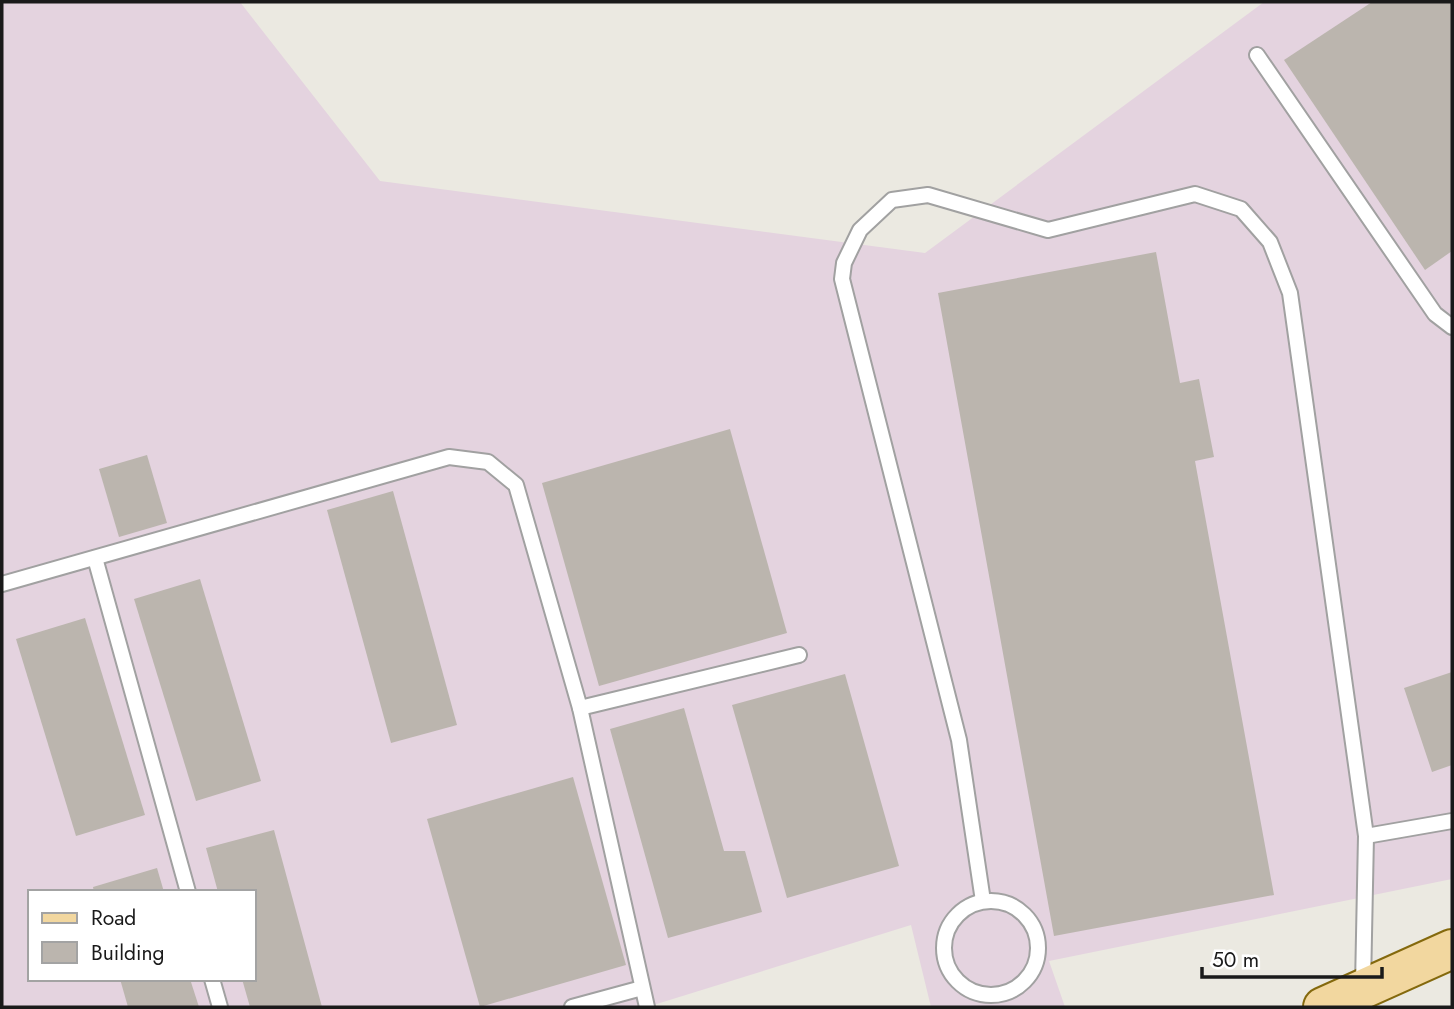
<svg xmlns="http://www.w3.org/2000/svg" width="1454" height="1009" font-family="Jost,sans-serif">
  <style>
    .industrial { fill: #e4d3df; fill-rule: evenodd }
    .building { fill: #bbb5ae }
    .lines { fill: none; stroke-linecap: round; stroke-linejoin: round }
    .service-casing { stroke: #a1a1a1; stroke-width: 18 }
    .primary-casing { stroke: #84690d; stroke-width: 42 }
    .service { stroke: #fff; stroke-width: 14 }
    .primary { stroke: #f2d79f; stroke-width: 38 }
  </style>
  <rect width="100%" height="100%" fill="#ebe9e1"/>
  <!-- industrial -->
  <path class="industrial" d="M 2,2 L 240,2 L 380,181 L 925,253 L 1264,2 L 1452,2 L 1452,879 L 1049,961 L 1065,1007 L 931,1007 L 911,925 L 647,1007 L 2,1007 ZM 30,892 L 254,892 L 254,979 L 30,979 Z"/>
  <!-- building -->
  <g class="building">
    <path d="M 1372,2 L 1452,2 L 1452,251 L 1425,270 L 1284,60 Z"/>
    <path d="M 1156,252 L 1180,383 L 1199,379 L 1214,457 L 1195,461 L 1274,895 L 1054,936 L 938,293 Z"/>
    <path d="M 730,429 L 787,633 L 599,686 L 542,483 Z"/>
    <path d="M 147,455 L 167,523 L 119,537 L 99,469 Z"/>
    <path d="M 393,491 L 457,725 L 391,743 L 327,510 Z"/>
    <path d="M 200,579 L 261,781 L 196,801 L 134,599 Z"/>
    <path d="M 85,618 L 145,815 L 76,836 L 16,639 Z"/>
    <path d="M 1452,672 L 1452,765 L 1432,772 L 1404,688 Z"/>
    <path d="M 845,674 L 899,866 L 787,898 L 732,705 Z"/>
    <path d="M 684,708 L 724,851 L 745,851 L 762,912 L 668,938 L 610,729 Z"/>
    <path d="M 573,777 L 626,965 L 480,1007 L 427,819 Z"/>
    <path d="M 274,830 L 322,1007 L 250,1007 L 242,979 L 254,979 L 254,892 L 218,892 L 206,848 Z"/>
    <path d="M 157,868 L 164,892 L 94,892 L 93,887 Z"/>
    <path d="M 120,979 L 190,979 L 199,1007 L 128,1007 Z"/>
  </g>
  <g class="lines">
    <defs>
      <g id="service">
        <path d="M 1257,55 L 1435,314 L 1452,327"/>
        <path d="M 95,558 L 188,892"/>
        <path d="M 2,584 L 449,457 L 488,462 L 516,485 L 580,708 L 647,1007"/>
        <path d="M 580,708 L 799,655"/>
        <path d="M 1366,836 L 1452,821"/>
        <path d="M 983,901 L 959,740 L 842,279 L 844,263 L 860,230 L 892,200 L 928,195 L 1048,230 L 1195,194 L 1241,209 L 1270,242 L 1290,293 L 1366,836 L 1363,985"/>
        <circle cx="991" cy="948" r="47"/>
        <path d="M 212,979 L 220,1007"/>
        <path d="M 572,1007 L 642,988"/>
      </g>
      <path id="primary" d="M 1323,1007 L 1452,949"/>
    </defs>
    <!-- service casing -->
    <use href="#service" class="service-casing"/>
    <!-- primary casing -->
    <use href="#primary" class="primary-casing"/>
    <!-- service -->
    <use href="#service" class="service"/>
    <!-- primary -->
    <use href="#primary" class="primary"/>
  </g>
  <!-- border -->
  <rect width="1454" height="1009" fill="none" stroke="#1a1a1a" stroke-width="7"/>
  <!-- legend -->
  <rect x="28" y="890" width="228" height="91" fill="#ffffff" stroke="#a3a3a3" stroke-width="2"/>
  <rect x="42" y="913" width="35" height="10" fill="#f2d79f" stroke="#a3a3a3" stroke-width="2"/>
  <text x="91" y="925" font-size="21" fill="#1a1a1a">Road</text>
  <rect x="42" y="942" width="35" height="21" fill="#bbb5ae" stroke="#a3a3a3" stroke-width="2"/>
  <text x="91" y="960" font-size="21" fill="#1a1a1a">Building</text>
  <!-- scale -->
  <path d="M1202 967v10h180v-10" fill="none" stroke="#1a1a1a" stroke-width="3.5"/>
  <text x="1212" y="967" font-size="21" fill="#1a1a1a" stroke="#ffffff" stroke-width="5" paint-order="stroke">50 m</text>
</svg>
